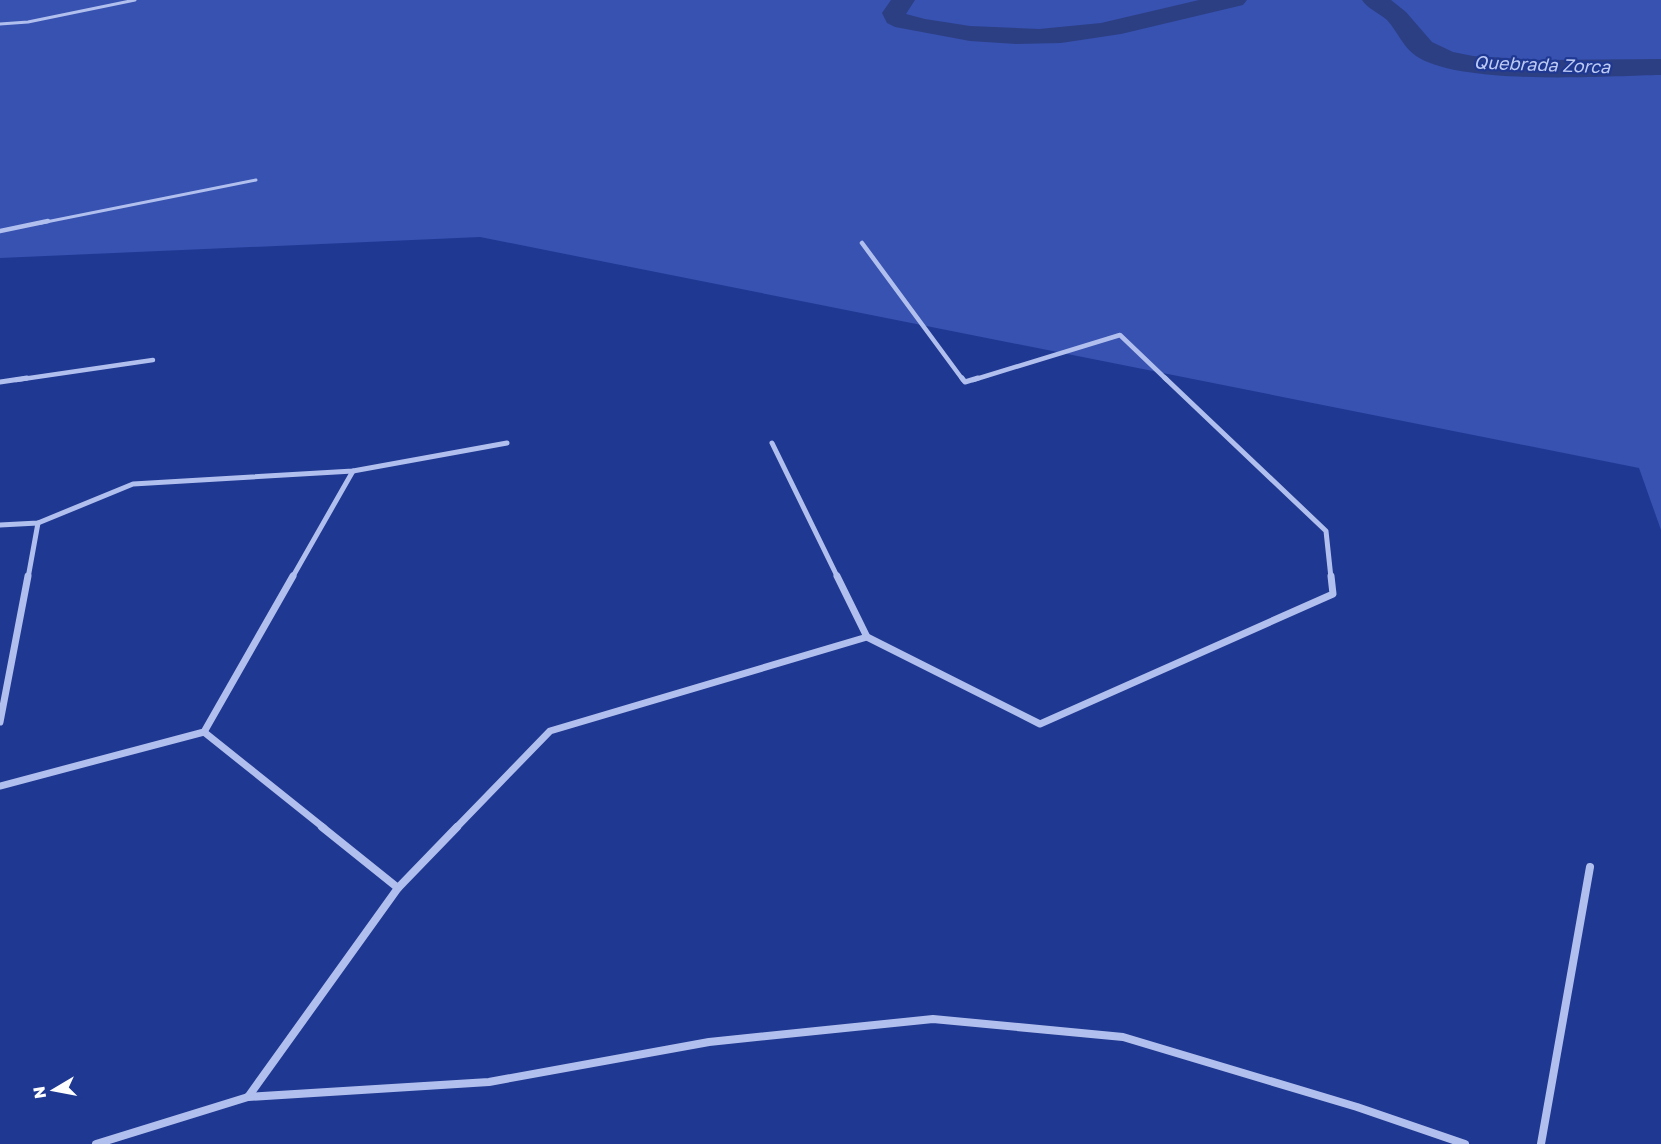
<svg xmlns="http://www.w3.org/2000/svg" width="1661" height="1144" font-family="'Golos Text',sans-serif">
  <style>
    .green { fill: #3752b1 }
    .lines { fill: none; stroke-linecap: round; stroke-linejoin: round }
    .river { fill: #2d3f83; fill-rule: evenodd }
    .street-far4 { stroke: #b1bfee; stroke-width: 3 }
    .street-far3 { stroke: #b1bfee; stroke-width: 4.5 }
    .street-far2 { stroke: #b1bfee; stroke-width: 5 }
    .street-far1 { stroke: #b1bfee; stroke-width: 7 }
    .street { stroke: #b1bfee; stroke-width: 8 }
    .labels { text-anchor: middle; stroke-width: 4.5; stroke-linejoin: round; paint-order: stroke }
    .far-water-label { font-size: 18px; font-style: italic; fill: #bdcaf4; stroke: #1f3892 }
  </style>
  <rect width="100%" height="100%" fill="#1f3892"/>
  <!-- green -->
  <path class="green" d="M 0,0 L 1661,0 L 1661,530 L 1639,468 L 480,237 L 0,258 Z"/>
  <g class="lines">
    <!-- river -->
    <g class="river">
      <path d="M 891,0 L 915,0 L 906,14 L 925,19 L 970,26 L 1039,29 L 1101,23 L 1199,0 L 1247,0 L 1243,5 L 1121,34 L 1061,43 L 1016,44 L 970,41 L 895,27 L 887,23 L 882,13 Z"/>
      <path d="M 1362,0 L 1391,0 L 1406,12 L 1432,42 L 1453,52 L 1473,56 L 1540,60 L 1661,59 L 1661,75 C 1604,76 1461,86 1416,56 C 1403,47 1397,31 1387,20 C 1379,13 1368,9 1362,0 Z"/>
    </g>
    <!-- street-far4 -->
    <g class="street-far4">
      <path d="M 0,24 L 28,22 L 135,0"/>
      <path d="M 41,223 L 256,180"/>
    </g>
    <!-- street-far3 -->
    <g class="street-far3">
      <path d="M 0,231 L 48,221"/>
      <path d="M 862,243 L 963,380"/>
      <path d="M 16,380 L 153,360"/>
      <path d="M 973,380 L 1120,335 L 1167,380"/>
    </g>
    <!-- street-far2 -->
    <g class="street-far2">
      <path d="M 962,378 L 965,382 L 978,378"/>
      <path d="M 1165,378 L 1326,531 L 1331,578"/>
      <path d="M 0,382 L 27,378"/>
      <path d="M 772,443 L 838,578"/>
      <path d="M 0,525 L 38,523 L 133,484 L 353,471 L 507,443"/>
      <path d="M 28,578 L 38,523"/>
      <path d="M 292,578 L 353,471"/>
    </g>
    <!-- street-far1 -->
    <g class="street-far1">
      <path d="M 837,576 L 867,637 L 1040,724 L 1333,594 L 1331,576"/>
      <path d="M 0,722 L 28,576"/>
      <path d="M 204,732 L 324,828"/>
      <path d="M 0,786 L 204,732 L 293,576"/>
      <path d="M 456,828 L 550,731 L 867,637"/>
    </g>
    <!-- street -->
    <g class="street">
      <path d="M 322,827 L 398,888"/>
      <path d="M 248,1097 L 489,1082 L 709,1042 L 933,1019 L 1123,1037 L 1357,1107 L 1465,1144"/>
      <path d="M 96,1144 L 248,1097 L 398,888 L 457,827"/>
      <path d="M 1541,1144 L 1590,867"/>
    </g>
  </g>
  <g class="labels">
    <!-- far-water labels -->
    <g class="far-water-label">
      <text transform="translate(1542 65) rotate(2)" y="6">Quebrada Zorca</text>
    </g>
  </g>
  <!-- north arrow -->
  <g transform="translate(54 1090) rotate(260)" stroke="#1f3892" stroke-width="4.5" paint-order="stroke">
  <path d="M0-4.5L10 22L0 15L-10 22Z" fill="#ffffff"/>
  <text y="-9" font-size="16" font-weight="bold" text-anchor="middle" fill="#ffffff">N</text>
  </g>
</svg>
